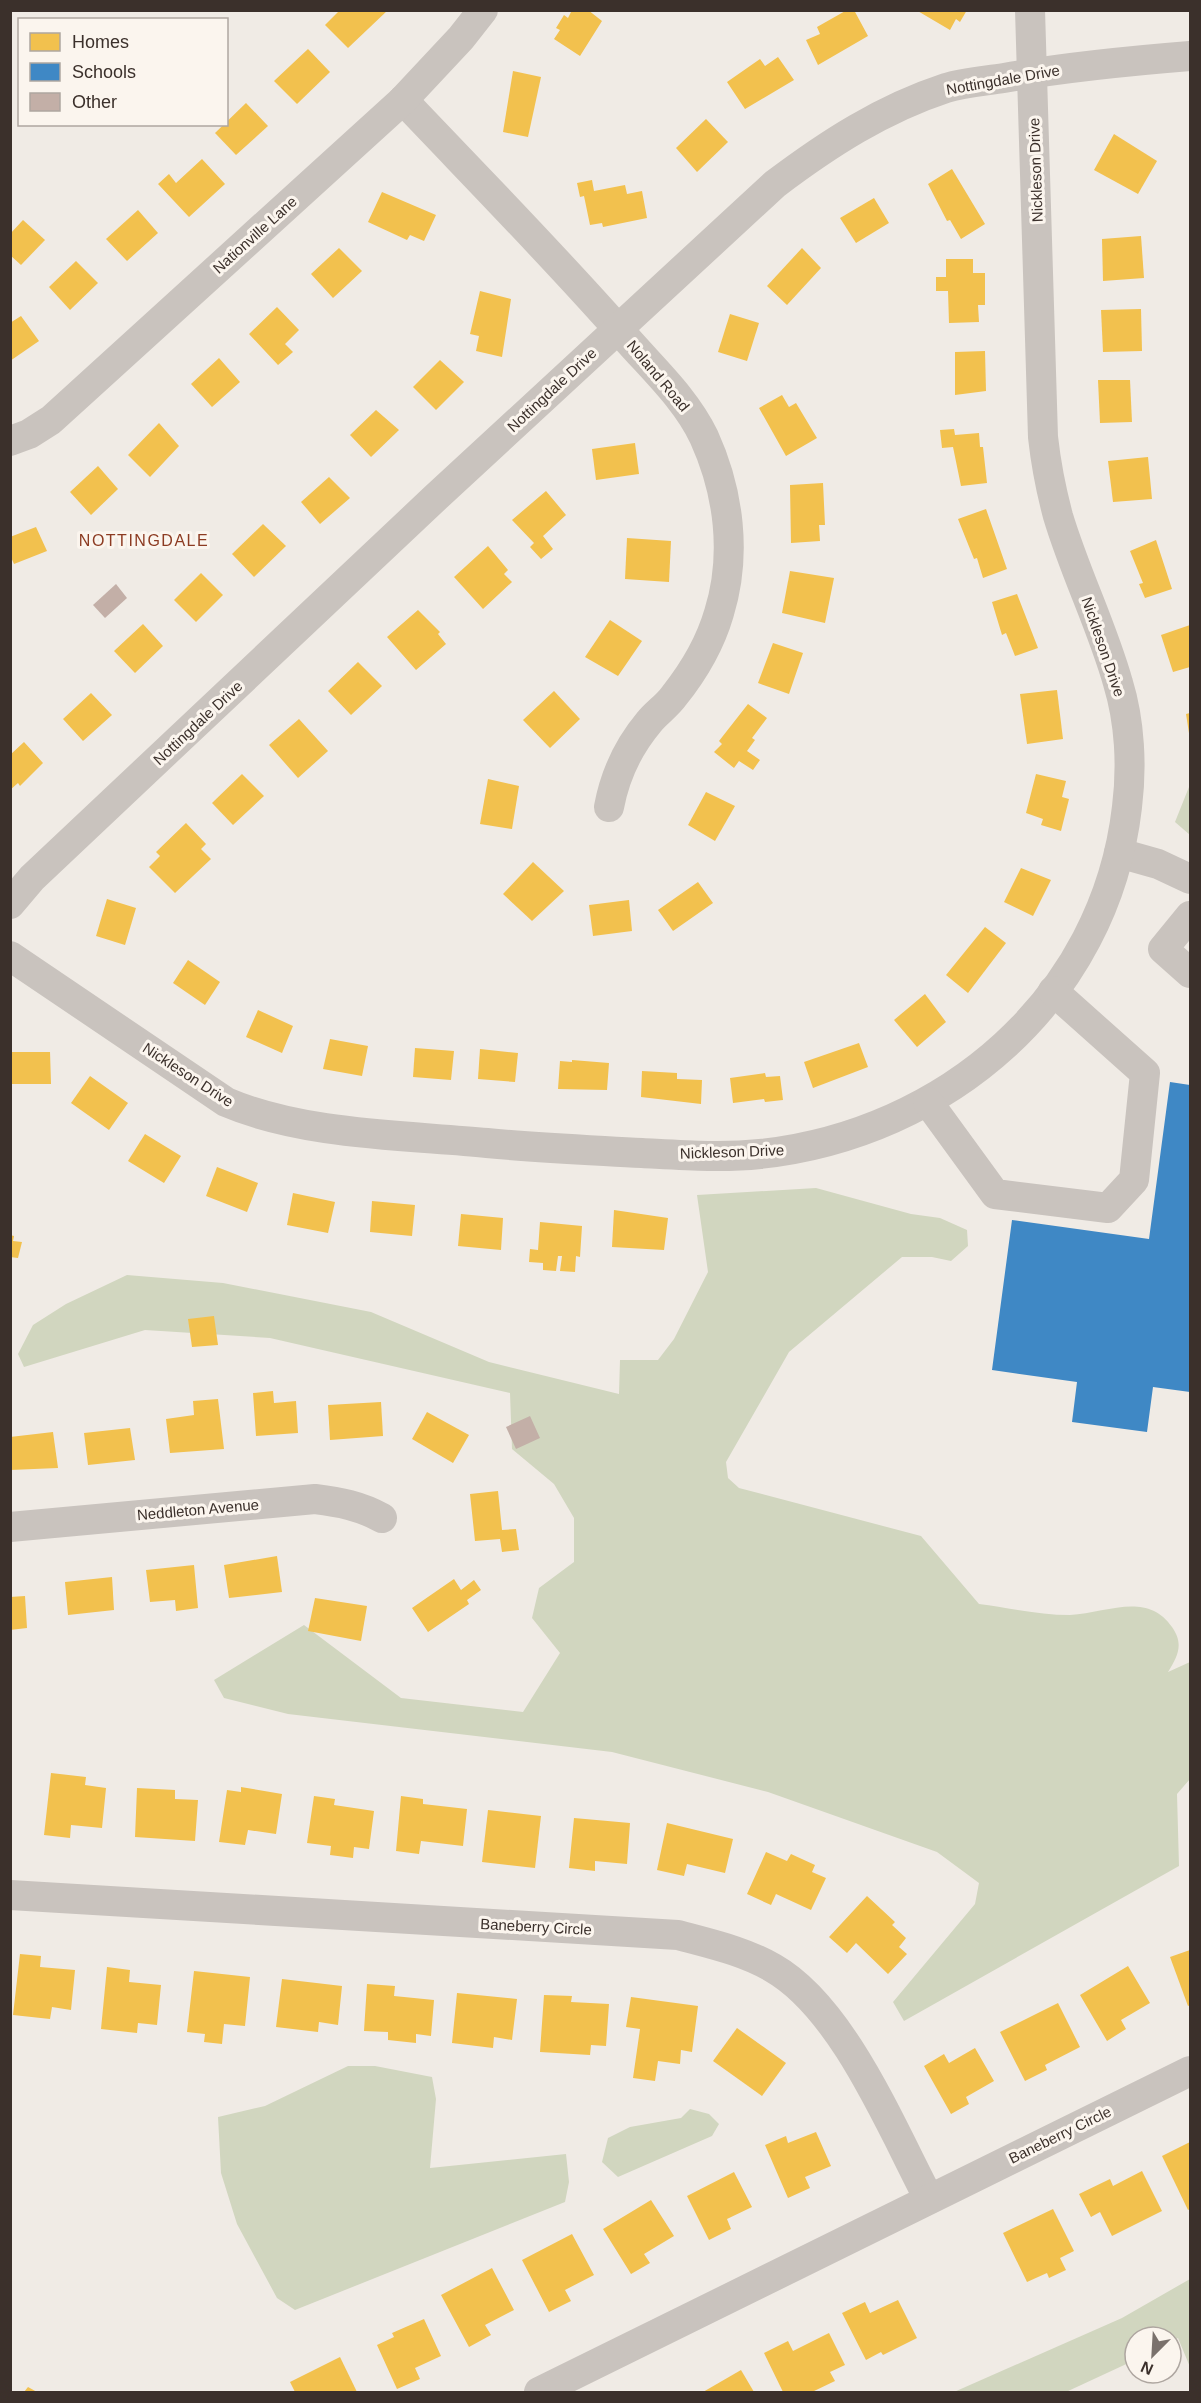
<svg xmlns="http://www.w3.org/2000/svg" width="1201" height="2403" font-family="Helvetica,sans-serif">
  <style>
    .green { fill: #d1d6bf }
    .homes { fill: #f2c14e }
    .schools { fill: #3f88c5 }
    .building { fill: #c3afa7 }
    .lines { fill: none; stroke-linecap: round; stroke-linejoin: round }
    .minor { stroke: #c9c3be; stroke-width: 30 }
    .labels { text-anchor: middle; stroke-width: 6; stroke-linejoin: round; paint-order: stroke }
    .street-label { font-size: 15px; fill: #3b302b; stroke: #fbf5ee }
    .neighbourhood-label { font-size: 16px; letter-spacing: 1.5px; fill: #8c3b22; stroke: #fbf5ee }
  </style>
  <rect width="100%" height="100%" fill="#f0ebe5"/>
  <!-- green -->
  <g class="green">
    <path d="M 1189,787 L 1190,787 L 1190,835 L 1175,822 Z"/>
    <path d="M 816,1188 L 911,1214 L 940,1218 L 967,1230 L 968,1246 L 951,1261 L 932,1257 L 902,1257 L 789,1352 L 726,1462 L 728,1478 L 739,1488 L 921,1536 L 979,1604 C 1009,1608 1041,1615 1070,1615 C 1107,1613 1147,1591 1172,1627 C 1184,1644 1178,1656 1168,1672 L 1190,1662 L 1190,1779 L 1177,1794 L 1179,1866 L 904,2021 L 893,2002 L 975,1904 L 979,1883 L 937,1852 L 768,1792 L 612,1752 L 288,1714 L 224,1698 L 214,1680 L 304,1625 L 401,1698 L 523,1712 L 560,1653 L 532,1618 L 539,1588 L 574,1562 L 574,1518 L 554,1484 L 512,1449 L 510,1393 L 270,1338 L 145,1330 L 24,1367 L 18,1354 L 33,1325 L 66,1304 L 127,1275 L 223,1283 L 371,1312 L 489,1362 L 619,1394 L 620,1360 L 658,1360 L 674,1339 L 708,1272 L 697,1195 Z"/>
    <path d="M 348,2066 L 375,2066 L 432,2077 L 436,2099 L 430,2168 L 566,2154 L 569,2182 L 565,2202 L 295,2310 L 277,2298 L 237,2224 L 221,2173 L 218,2117 L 265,2106 Z"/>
    <path d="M 690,2109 L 709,2114 L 719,2124 L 712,2136 L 618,2177 L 602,2162 L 608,2138 L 630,2127 L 681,2118 Z"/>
    <path d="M 1190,2279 L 1190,2367 L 1178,2338 L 1171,2342 L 1171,2337 L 1135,2337 L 1135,2360 L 1066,2392 L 954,2392 L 1122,2318 Z"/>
  </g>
  <!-- homes -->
  <g class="homes">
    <path d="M 340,10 L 388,10 L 348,48 L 325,25 Z"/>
    <path d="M 572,10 L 588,10 L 602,21 L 580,56 L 554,39 L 560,30 L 556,28 L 564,15 L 568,18 Z"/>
    <path d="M 847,10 L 854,10 L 868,36 L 818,65 L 806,40 L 820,34 L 817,27 Z"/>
    <path d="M 916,10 L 967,10 L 960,22 L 956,19 L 950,30 Z"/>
    <path d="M 308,49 L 330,72 L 297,104 L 274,81 Z"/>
    <path d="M 778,57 L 794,80 L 745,109 L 727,82 L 760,59 L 765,66 Z"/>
    <path d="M 513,71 L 541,77 L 528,137 L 503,132 Z"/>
    <path d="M 246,103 L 268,126 L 236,155 L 215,133 Z"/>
    <path d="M 706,119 L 728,142 L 697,172 L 676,148 Z"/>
    <path d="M 1114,134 L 1157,161 L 1138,194 L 1094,170 Z"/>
    <path d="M 202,159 L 225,184 L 189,217 L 158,184 L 169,174 L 176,183 Z"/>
    <path d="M 952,169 L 985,224 L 961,239 L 950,220 L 947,221 L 928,184 Z"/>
    <path d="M 592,180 L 594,191 L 625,185 L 627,194 L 642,191 L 647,218 L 603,227 L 602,223 L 590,225 L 584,196 L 580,197 L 577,183 Z"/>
    <path d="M 382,192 L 436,215 L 424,241 L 410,235 L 407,240 L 368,222 Z"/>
    <path d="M 874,198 L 889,223 L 856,243 L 840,218 Z"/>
    <path d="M 138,210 L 158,233 L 127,261 L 106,239 Z"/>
    <path d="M 23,220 L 45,240 L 21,265 L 10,255 L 10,234 Z"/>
    <path d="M 1141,236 L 1144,278 L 1103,281 L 1102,239 Z"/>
    <path d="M 339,248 L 362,271 L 333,298 L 311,274 Z"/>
    <path d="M 802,248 L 821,268 L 787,305 L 767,286 Z"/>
    <path d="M 946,259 L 973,259 L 973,273 L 985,273 L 985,305 L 978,305 L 979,322 L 949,323 L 948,291 L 936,291 L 936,277 L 946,277 Z"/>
    <path d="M 76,261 L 98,283 L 70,310 L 49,287 Z"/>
    <path d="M 480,291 L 511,299 L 502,357 L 476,351 L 479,336 L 470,334 Z"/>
    <path d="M 277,307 L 299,330 L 285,344 L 293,352 L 278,365 L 249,334 Z"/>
    <path d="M 1141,309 L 1142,351 L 1103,352 L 1101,310 Z"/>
    <path d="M 730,314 L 759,323 L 747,361 L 718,352 Z"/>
    <path d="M 21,316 L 39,341 L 10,361 L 10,323 Z"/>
    <path d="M 985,351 L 986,391 L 955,395 L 955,352 Z"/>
    <path d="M 219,358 L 240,382 L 212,407 L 191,384 Z"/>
    <path d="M 440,360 L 464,382 L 436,410 L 413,387 Z"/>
    <path d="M 1098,380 L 1130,380 L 1132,422 L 1100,423 Z"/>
    <path d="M 782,395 L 789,407 L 796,403 L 817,438 L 786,456 L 759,408 Z"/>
    <path d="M 376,410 L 399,430 L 371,457 L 350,435 Z"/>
    <path d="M 159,423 L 179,446 L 150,477 L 128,455 Z"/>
    <path d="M 954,429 L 955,435 L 979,433 L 980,447 L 983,447 L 987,483 L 961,486 L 953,447 L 942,448 L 940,430 Z"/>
    <path d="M 635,443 L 639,474 L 596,480 L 592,449 Z"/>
    <path d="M 1148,457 L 1152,499 L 1113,502 L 1108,461 Z"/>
    <path d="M 98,466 L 118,489 L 91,515 L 70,492 Z"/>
    <path d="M 329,477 L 350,498 L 320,524 L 301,502 Z"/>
    <path d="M 823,483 L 825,525 L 819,525 L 820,541 L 791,543 L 790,485 Z"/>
    <path d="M 546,491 L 566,515 L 543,536 L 553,549 L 541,559 L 530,547 L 534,543 L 512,520 Z"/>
    <path d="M 986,509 L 1007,569 L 983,578 L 977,558 L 974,559 L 958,519 Z"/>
    <path d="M 263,524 L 286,546 L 254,577 L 232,554 Z"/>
    <path d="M 36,527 L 47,551 L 14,564 L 10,555 L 10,537 Z"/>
    <path d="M 627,538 L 671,541 L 669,582 L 625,579 Z"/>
    <path d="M 1156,540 L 1172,589 L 1145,598 L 1139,584 L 1143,583 L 1130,551 Z"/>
    <path d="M 488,546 L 508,570 L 504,574 L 512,582 L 483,609 L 454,577 Z"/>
    <path d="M 790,571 L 834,578 L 825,623 L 782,613 Z"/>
    <path d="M 201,573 L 223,595 L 196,622 L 174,600 Z"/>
    <path d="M 1017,594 L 1038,648 L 1015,656 L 1006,633 L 1002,635 L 992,602 Z"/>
    <path d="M 418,610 L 440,632 L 438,634 L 446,644 L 416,670 L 387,637 Z"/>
    <path d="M 610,620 L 642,641 L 618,676 L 585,657 Z"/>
    <path d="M 143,624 L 163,646 L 135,673 L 114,651 Z"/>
    <path d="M 1190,625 L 1190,667 L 1173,672 L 1161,635 Z"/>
    <path d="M 773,643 L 803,653 L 789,694 L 758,683 Z"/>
    <path d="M 358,662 L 382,686 L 351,715 L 328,691 Z"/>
    <path d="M 1057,690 L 1063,739 L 1027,744 L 1020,694 Z"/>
    <path d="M 554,691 L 580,719 L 550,748 L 523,720 Z"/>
    <path d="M 91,693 L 112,715 L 83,741 L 63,719 Z"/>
    <path d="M 748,704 L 767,718 L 752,738 L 755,740 L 747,751 L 760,760 L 753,770 L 739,761 L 734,768 L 714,752 L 722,744 L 719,741 Z"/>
    <path d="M 1190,713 L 1190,733 L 1189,733 L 1186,714 Z"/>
    <path d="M 299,719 L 328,751 L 298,778 L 269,745 Z"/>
    <path d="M 24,742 L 43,763 L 20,786 L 18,783 L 10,790 L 10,755 Z"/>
    <path d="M 242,774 L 264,796 L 233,825 L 212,803 Z"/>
    <path d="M 1036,774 L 1066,781 L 1062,797 L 1069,799 L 1061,831 L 1041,825 L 1043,819 L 1026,813 Z"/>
    <path d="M 488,779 L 519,786 L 512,829 L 480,824 Z"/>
    <path d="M 706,792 L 735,806 L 715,841 L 688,825 Z"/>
    <path d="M 186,823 L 206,844 L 201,849 L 211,859 L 175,893 L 149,867 L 160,856 L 156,852 Z"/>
    <path d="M 533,862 L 564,891 L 532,921 L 503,894 Z"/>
    <path d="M 1021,868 L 1051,880 L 1033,916 L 1004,902 Z"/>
    <path d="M 698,882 L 713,903 L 673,931 L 658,910 Z"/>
    <path d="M 107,899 L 136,908 L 125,945 L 96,936 Z"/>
    <path d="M 629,900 L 632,931 L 593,936 L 589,905 Z"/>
    <path d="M 985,927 L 1006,943 L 968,993 L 946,975 Z"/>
    <path d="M 188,960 L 220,982 L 205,1005 L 173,983 Z"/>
    <path d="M 925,994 L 946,1022 L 917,1047 L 894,1020 Z"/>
    <path d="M 258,1010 L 293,1026 L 282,1053 L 246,1037 Z"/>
    <path d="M 330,1039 L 368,1046 L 362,1076 L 323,1069 Z"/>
    <path d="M 859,1043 L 868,1067 L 813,1088 L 804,1062 Z"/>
    <path d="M 415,1048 L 454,1051 L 451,1080 L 413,1077 Z"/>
    <path d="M 480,1049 L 518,1053 L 515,1082 L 478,1079 Z"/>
    <path d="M 10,1052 L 50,1052 L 51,1084 L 10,1084 Z"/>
    <path d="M 572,1060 L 609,1063 L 607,1090 L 558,1089 L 560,1061 L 572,1062 Z"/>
    <path d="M 642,1071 L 677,1073 L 677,1079 L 702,1080 L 701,1104 L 641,1097 Z"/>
    <path d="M 765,1073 L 766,1077 L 780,1076 L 783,1100 L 765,1102 L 764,1099 L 733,1103 L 730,1078 Z"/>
    <path d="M 90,1076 L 128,1103 L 109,1130 L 71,1103 Z"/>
    <path d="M 145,1134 L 181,1156 L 164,1183 L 128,1161 Z"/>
    <path d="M 217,1167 L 258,1183 L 247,1212 L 206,1196 Z"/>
    <path d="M 293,1193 L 335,1202 L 328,1233 L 287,1225 Z"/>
    <path d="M 372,1201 L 415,1205 L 412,1236 L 370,1232 Z"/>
    <path d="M 614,1210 L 668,1218 L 664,1250 L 612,1247 Z"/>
    <path d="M 461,1214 L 503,1218 L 501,1250 L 458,1246 Z"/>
    <path d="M 540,1222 L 582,1226 L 580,1257 L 576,1256 L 575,1272 L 560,1271 L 562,1256 L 558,1256 L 556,1271 L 543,1270 L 543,1263 L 529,1262 L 530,1249 L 538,1250 Z"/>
    <path d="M 10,1235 L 14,1236 L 13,1241 L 22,1242 L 18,1258 L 10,1257 Z"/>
    <path d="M 214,1316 L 218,1345 L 192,1347 L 188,1319 Z"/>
    <path d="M 273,1391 L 274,1403 L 296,1401 L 298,1433 L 256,1436 L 253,1393 Z"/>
    <path d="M 218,1399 L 224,1449 L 170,1453 L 166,1419 L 194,1415 L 193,1401 Z"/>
    <path d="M 381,1402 L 383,1436 L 330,1440 L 328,1405 Z"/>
    <path d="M 427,1412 L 469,1435 L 453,1463 L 412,1439 Z"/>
    <path d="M 130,1428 L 135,1460 L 88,1465 L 84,1433 Z"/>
    <path d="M 53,1432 L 58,1468 L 10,1470 L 10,1437 Z"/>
    <path d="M 498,1491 L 502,1530 L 516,1529 L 519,1550 L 502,1552 L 500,1539 L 475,1541 L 470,1494 Z"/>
    <path d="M 277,1556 L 282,1592 L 229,1598 L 224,1565 Z"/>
    <path d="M 194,1565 L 198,1608 L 176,1611 L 175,1600 L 150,1602 L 146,1570 Z"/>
    <path d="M 112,1577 L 114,1610 L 68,1615 L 65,1582 Z"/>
    <path d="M 454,1579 L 461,1590 L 474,1580 L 481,1590 L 467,1600 L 469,1604 L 428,1632 L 412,1608 Z"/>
    <path d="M 25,1596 L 27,1628 L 10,1630 L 10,1597 Z"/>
    <path d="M 315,1598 L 367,1606 L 361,1641 L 308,1631 Z"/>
    <path d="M 51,1773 L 86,1777 L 85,1785 L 106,1788 L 102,1828 L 71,1825 L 70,1838 L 44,1835 Z"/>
    <path d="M 241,1787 L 282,1794 L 276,1834 L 248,1830 L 245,1845 L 219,1842 L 227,1790 L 241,1792 Z"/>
    <path d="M 137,1788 L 175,1790 L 175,1799 L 198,1800 L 195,1841 L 135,1837 Z"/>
    <path d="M 314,1796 L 335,1799 L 334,1805 L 374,1811 L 369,1849 L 354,1847 L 353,1858 L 330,1855 L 331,1846 L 307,1843 Z"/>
    <path d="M 401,1796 L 423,1799 L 423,1804 L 467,1809 L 463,1846 L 421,1841 L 419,1854 L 396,1851 Z"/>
    <path d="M 488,1810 L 541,1816 L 535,1868 L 482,1862 Z"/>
    <path d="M 574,1818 L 630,1823 L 627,1864 L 595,1861 L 595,1871 L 569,1868 Z"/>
    <path d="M 667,1823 L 733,1839 L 725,1873 L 687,1864 L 684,1876 L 657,1870 Z"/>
    <path d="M 766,1852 L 787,1861 L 791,1854 L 815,1865 L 812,1872 L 826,1878 L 811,1910 L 776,1894 L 771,1905 L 747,1894 Z"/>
    <path d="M 867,1896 L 895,1922 L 892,1925 L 906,1938 L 899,1947 L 907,1954 L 888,1974 L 856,1943 L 847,1953 L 829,1937 Z"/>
    <path d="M 1190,1950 L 1190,2005 L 1188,2006 L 1170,1957 Z"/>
    <path d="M 20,1954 L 41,1956 L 40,1967 L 75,1970 L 71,2010 L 52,2007 L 50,2019 L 13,2015 Z"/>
    <path d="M 1128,1966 L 1150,2003 L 1121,2020 L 1126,2029 L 1107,2041 L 1080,1995 Z"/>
    <path d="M 107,1967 L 130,1970 L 129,1982 L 161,1985 L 157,2025 L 138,2023 L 137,2033 L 101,2029 Z"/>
    <path d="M 194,1971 L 250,1977 L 245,2026 L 224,2024 L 222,2044 L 204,2042 L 205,2034 L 187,2032 Z"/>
    <path d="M 282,1979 L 342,1986 L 338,2025 L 319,2022 L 318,2032 L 276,2027 Z"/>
    <path d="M 367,1984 L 395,1986 L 394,1996 L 434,2000 L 431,2036 L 416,2034 L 416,2043 L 388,2040 L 388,2032 L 364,2031 Z"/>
    <path d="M 457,1993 L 517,1999 L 512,2040 L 494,2037 L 493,2048 L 452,2043 Z"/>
    <path d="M 544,1995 L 572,1996 L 571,2002 L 609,2004 L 606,2046 L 591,2045 L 590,2055 L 540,2052 Z"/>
    <path d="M 631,1997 L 698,2006 L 692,2052 L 681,2050 L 680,2064 L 658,2061 L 655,2081 L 633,2078 L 640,2029 L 626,2027 Z"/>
    <path d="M 1058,2003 L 1080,2047 L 1045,2065 L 1047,2070 L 1025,2081 L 1000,2032 Z"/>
    <path d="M 737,2028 L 786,2063 L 762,2096 L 713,2061 Z"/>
    <path d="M 975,2048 L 994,2081 L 966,2097 L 969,2104 L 951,2114 L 924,2066 L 944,2054 L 949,2063 Z"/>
    <path d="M 816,2132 L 831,2166 L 805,2177 L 810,2188 L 788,2198 L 765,2145 L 786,2136 L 788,2143 Z"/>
    <path d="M 1190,2142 L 1190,2209 L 1188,2210 L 1162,2156 Z"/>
    <path d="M 1142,2171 L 1162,2211 L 1112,2236 L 1100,2212 L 1091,2217 L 1079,2194 L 1110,2179 L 1113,2186 Z"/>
    <path d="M 734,2172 L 752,2207 L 727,2219 L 731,2229 L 709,2240 L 687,2196 Z"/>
    <path d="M 651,2200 L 674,2236 L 644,2254 L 650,2263 L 631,2274 L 603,2229 Z"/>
    <path d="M 1053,2209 L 1074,2251 L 1060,2258 L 1066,2270 L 1049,2278 L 1047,2273 L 1027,2282 L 1003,2233 Z"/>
    <path d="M 572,2234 L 594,2275 L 565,2290 L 571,2301 L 549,2312 L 522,2260 Z"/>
    <path d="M 492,2268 L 514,2310 L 485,2325 L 491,2335 L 469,2347 L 441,2295 Z"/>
    <path d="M 898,2300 L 917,2338 L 883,2355 L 881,2352 L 866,2360 L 842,2313 L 865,2302 L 870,2313 Z"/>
    <path d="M 424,2319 L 441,2356 L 415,2368 L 420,2379 L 397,2389 L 377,2345 L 394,2337 L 392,2333 Z"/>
    <path d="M 829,2333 L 845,2365 L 830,2372 L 835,2381 L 812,2392 L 783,2392 L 764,2353 L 788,2341 L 793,2351 Z"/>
    <path d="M 340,2357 L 357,2392 L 295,2392 L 290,2382 Z"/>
    <path d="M 741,2370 L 754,2392 L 703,2392 Z"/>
    <path d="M 28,2387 L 37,2392 L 24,2392 Z"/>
  </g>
  <!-- schools -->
  <path class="schools" d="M 1170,1082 L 1190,1085 L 1190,1392 L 1153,1387 L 1147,1432 L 1072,1422 L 1077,1382 L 992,1370 L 1012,1220 L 1149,1239 Z"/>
  <!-- building -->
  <g class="building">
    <path d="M 116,584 L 127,598 L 105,618 L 93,605 Z"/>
    <path d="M 530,1416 L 540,1438 L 516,1449 L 506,1427 Z"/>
  </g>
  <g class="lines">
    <!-- minor -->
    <g class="minor">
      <path d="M 403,100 C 478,179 554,256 626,338 C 653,369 686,399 704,437 C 729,492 737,555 719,613 C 710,644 694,671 674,696 C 667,706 656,713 649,722 C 628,747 615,775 609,807"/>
      <path d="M 10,441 L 29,434 L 51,420 L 403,100 L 461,38 L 483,10"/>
      <path d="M 1119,853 L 1158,864 L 1190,879"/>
      <path d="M 10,904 L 32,878 L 435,498 L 775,184 C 828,144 882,109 946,88 C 964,82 985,81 1004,78 C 1066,67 1128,61 1190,56"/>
      <path d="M 1190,916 L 1163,949 L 1190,973"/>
      <path d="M 10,956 L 226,1102 C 303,1135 404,1135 487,1143 C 539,1148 590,1150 642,1153 C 681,1155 721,1158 760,1154 C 946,1134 1105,999 1127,807 C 1132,767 1130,722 1118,683 C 1102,626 1075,573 1058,516 C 1051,490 1046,464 1043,437 L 1030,10"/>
      <path d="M 928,1102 L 995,1194 L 1108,1208 L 1134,1180 L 1145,1073 L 1053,991"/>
      <path d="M 10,1527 L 315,1499 C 340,1502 360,1506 382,1518"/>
      <path d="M 10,1895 L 678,1935 C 711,1944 744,1951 773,1968 C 843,2008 892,2129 929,2199"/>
      <path d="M 539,2392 L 1190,2071"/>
    </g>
  </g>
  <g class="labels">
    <!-- street labels -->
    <g class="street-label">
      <text transform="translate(1003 80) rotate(-10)" y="5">Nottingdale Drive</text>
      <text transform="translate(1036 170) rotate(-92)" y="5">Nickleson Drive</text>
      <text transform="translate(255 235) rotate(-42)" y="5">Nationville Lane</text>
      <text transform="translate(658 376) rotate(50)" y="5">Noland Road</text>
      <text transform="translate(552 390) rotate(-43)" y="5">Nottingdale Drive</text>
      <text transform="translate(1103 647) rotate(71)" y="5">Nickleson Drive</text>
      <text transform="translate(198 723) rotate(-43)" y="5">Nottingdale Drive</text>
      <text transform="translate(188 1075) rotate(33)" y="5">Nickleson Drive</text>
      <text transform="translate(732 1152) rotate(-2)" y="5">Nickleson Drive</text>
      <text transform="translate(198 1510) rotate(-5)" y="5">Neddleton Avenue</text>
      <text transform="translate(536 1927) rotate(3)" y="5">Baneberry Circle</text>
      <text transform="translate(1060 2135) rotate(-26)" y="5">Baneberry Circle</text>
    </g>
    <!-- neighbourhood labels -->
    <g class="neighbourhood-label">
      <text x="144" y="546">NOTTINGDALE</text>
    </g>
  </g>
  <!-- border -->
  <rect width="1201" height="2403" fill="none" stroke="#3b302b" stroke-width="24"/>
  <!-- legend -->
  <rect x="18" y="18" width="210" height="108" fill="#fbf5ee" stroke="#aea6a0" stroke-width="1.5"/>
  <rect x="30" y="33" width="30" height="18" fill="#f2c14e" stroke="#aea6a0" stroke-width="1.5"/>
  <text x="72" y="48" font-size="18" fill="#3b302b">Homes</text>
  <rect x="30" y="63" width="30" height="18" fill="#3f88c5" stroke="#aea6a0" stroke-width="1.5"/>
  <text x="72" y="78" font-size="18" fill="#3b302b">Schools</text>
  <rect x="30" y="93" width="30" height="18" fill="#c3afa7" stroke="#aea6a0" stroke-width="1.5"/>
  <text x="72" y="108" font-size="18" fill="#3b302b">Other</text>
  <!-- north arrow -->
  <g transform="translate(1153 2355) rotate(204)"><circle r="28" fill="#fbf5ee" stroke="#aea6a0" stroke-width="1.5"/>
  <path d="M0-4.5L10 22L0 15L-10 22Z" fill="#7a716c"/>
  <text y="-9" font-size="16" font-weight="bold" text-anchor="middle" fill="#3b302b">N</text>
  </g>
</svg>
